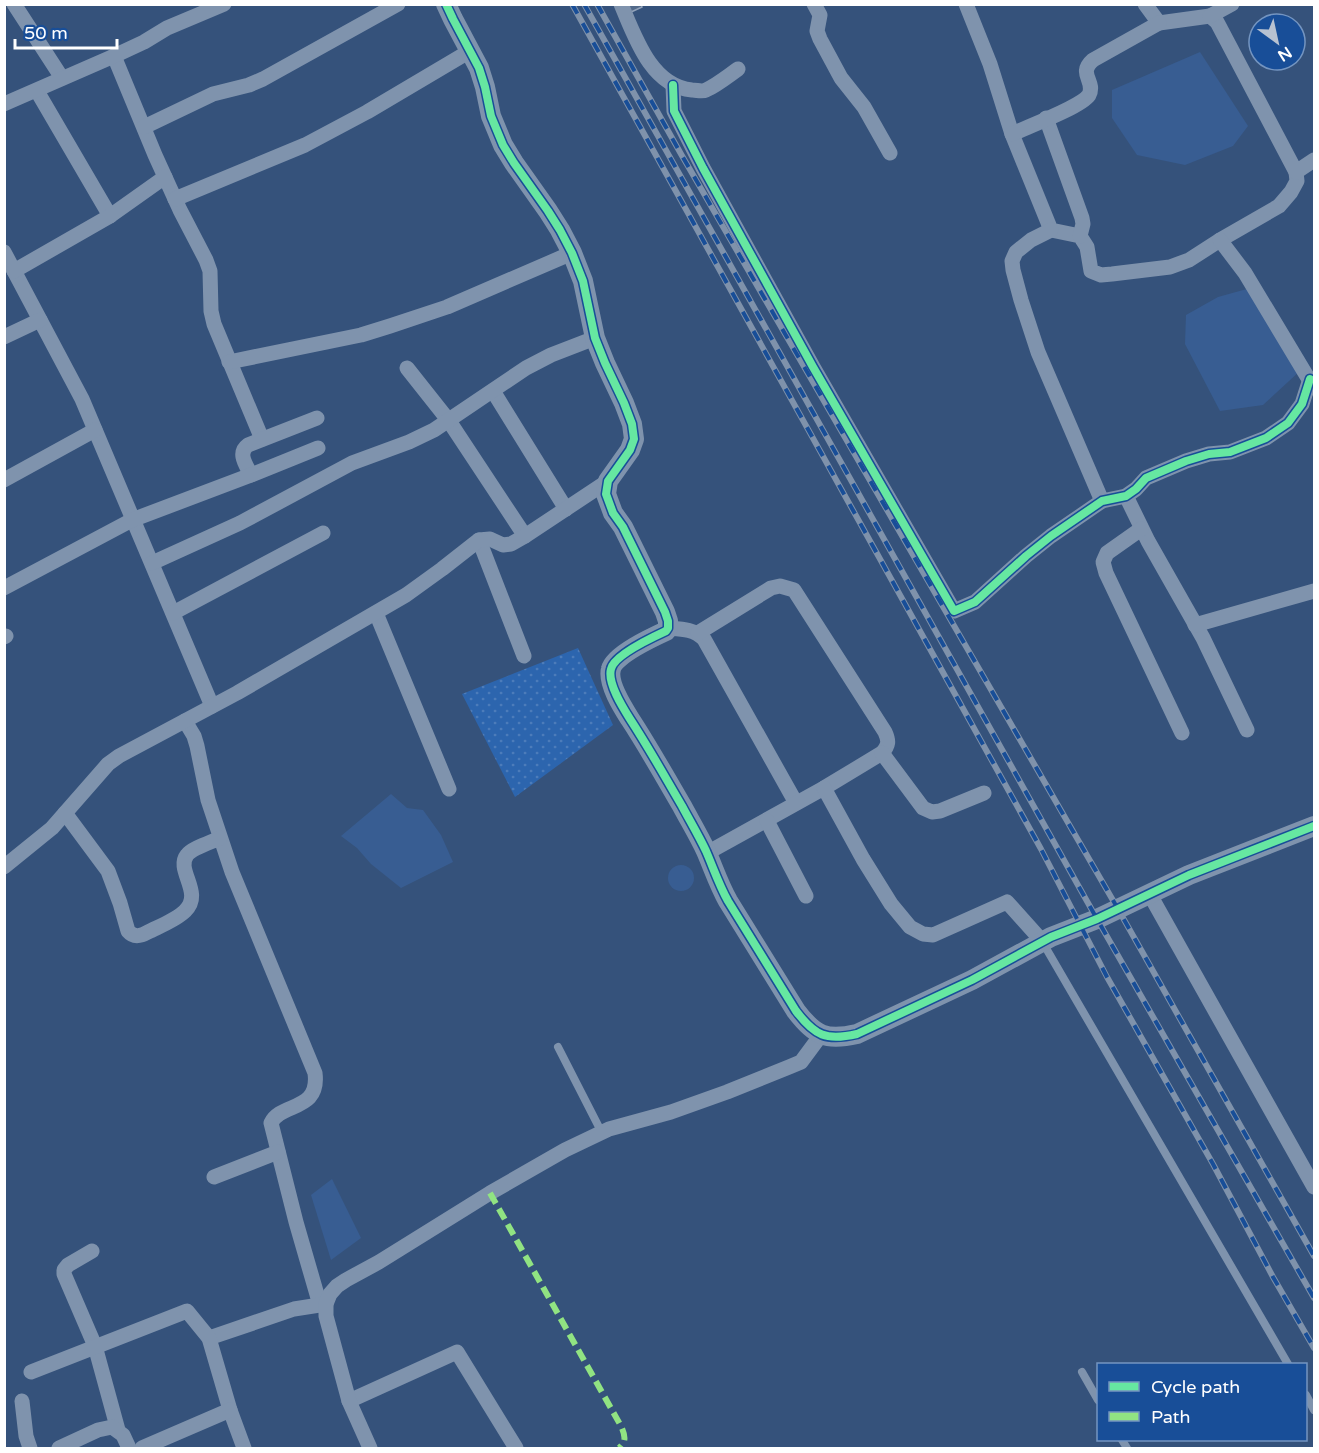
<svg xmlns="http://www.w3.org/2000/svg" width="1319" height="1453" font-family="'Varela Round',sans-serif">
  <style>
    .grass { fill: url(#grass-dots) }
    .water { fill: #385d92 }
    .building { fill: #526a8a; stroke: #93a3ba; stroke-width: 1.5 }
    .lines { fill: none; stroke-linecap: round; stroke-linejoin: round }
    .service { stroke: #7f93ad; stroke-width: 8 }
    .minor { stroke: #7f93ad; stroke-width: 15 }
    .tertiary { stroke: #7f93ad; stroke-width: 20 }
    .rail-casing { stroke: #7f92ab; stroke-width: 6 }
    .rail { stroke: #184e98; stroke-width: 4; stroke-dasharray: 11; stroke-linecap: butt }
    .quiet { stroke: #91e382; stroke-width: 6; stroke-dasharray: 12 6; stroke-linecap: butt }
    .cycleway-casing { stroke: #184e98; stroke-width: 11 }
    .cycleway { stroke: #66e7a1; stroke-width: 8 }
  </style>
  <defs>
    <pattern id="grass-dots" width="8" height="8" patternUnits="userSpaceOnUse" patternTransform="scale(1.5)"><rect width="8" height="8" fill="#2c65ae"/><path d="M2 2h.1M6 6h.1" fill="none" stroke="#4c7cba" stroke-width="1.8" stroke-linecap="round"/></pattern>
  </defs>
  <rect width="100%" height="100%" fill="#35527b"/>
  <!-- grass -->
  <path class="grass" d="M 578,648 L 613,725 L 515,797 L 462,694 Z"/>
  <!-- water -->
  <g class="water">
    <path d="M 1200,52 L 1248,126 L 1233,146 L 1185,165 L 1137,155 L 1112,118 L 1112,90 Z"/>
    <path d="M 1254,287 L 1301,370 L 1263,405 L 1220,411 L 1185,344 L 1186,315 L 1218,297 Z"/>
    <path d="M 391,794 L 407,808 L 423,810 L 441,835 L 453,862 L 401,888 L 371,864 L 357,848 L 341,836 Z"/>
    <circle cx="681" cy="878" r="13"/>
    <path d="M 332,1179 L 361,1238 L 331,1260 L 311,1195 Z"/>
  </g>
  <!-- building -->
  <path class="building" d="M 626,4 L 641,4 L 642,7 L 629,13 Z"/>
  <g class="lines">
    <!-- service -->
    <g class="service">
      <path d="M 1043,943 L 1288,1364"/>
      <path d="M 558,1047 L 602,1133"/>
      <path d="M 1082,1372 L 1098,1400"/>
      <path d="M 1306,1395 L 1314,1410"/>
      <path d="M 1122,1440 L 1127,1448"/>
    </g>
    <!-- minor -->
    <g class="minor">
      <path d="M 14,4 L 62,78"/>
      <path d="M 621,4 C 635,37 651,86 692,90 C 697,90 702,92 706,90 C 717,85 728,76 738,69"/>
      <path d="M 814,4 L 820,15 L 817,31 L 820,39 L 841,78 L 864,107 L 890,153"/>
      <path d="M 966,4 L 990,64 L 1012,134 L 1051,230 L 1080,236 L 1087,247 L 1091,271 L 1101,275 L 1112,274 L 1170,267 L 1189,260 L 1220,240 L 1279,206 L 1291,192 L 1297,181 L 1296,172"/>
      <path d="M 1145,4 L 1159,23 L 1210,16 L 1217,22 L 1296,172 L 1314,160"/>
      <path d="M 1210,16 L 1232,4"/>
      <path d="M 114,56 L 155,155 L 180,210 L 206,260 L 210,271 L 211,311 L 214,324 L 262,439"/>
      <path d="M 673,85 L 674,111 L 703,168 L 813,367 L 954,611 L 975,602 L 1026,556 L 1051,536 L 1102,501 L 1126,496 L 1136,489 L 1146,478 L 1186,461 L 1209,454 L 1230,452 L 1266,438 L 1288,423 L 1302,404 L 1310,379"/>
      <path d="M 37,91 L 110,216"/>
      <path d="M 4,104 L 114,56 L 144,42 L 167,28 L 224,4"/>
      <path d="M 1046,118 L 1082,218 L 1083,224 L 1080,236"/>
      <path d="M 144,127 L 213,94 L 249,85 L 263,79 L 398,4"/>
      <path d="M 1012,134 C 1027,127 1081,107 1089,95 C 1096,81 1077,74 1093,60 L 1159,23"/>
      <path d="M 175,199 L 305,145 L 367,112 L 470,51"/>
      <path d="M 1051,230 L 1031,240 L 1016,252 L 1012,261 L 1013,270 L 1021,300 L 1038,352 L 1102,501"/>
      <path d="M 1220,240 L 1245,273 L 1314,388"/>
      <path d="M 4,252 L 82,399 L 212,706"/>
      <path d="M 14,271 L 110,216 L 165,177"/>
      <path d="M 4,337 L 40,320"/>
      <path d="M 229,362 L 361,335 L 390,326 L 447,307 L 572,253"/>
      <path d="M 407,368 L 449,421 L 525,536"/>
      <path d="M 493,391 L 566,509"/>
      <path d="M 251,475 C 246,465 237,453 248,445 L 317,418"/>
      <path d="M 4,480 L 95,430"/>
      <path d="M 1126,496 L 1148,541 L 1203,638 L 1247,730"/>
      <path d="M 1141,529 L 1107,553 L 1103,562 L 1106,573 L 1182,733"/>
      <path d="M 479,540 L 524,656"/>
      <path d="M 152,563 L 240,523 L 352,463 L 409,442 L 434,430 L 526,368 L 551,355 L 595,338"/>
      <path d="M 4,588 L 132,520 L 251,475 L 318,448"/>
      <path d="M 173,613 L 323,533"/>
      <path d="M 376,613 L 449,789"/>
      <path d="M 1195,625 L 1314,591"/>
      <path d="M 668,628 C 682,629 694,629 704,639 L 796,803"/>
      <path d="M 698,633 L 771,588 L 780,586 L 794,590 L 885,732 C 889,741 889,745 882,753 L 824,788 L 707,853"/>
      <path d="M 4,637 L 6,636"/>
      <path d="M 185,721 L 194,736 L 197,746 L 208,800 L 232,872 L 315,1073 C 320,1112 281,1102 271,1123 L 296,1222 L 320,1305"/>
      <path d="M 882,753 L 923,808 L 932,812 L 940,811 L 984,793"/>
      <path d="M 824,788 L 863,859 L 891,904 L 910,927 L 923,934 L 933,935 L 1007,902 L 1042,941"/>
      <path d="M 65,813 L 108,871 L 120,903 L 128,931 C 134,938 141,936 148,932 C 160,926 176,920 185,911 C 204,893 175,870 187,855 C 192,848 212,842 220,838"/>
      <path d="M 767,821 L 806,896"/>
      <path d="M 4,867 L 52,828 L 108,764 L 119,756 L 237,693 L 406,595 L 442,569 L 479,540 L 490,539 L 503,545 L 511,544 L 525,536 L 608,481"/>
      <path d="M 1149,893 L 1314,1187"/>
      <path d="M 214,1177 L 278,1152"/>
      <path d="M 92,1251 L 68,1265 L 64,1270 L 64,1274 L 95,1346 L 118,1430"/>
      <path d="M 209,1338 L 294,1309 L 326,1304"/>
      <path d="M 31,1372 L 187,1311 L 209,1338 L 230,1410 L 244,1448"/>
      <path d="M 22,1401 L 26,1436 L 30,1448"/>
      <path d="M 349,1401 L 457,1352 L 516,1448"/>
      <path d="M 59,1448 L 98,1430 L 112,1427 L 123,1435 L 129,1448"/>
      <path d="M 142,1448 L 230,1410"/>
      <path d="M 370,1448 L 349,1401 L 326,1316 L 326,1304 L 330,1294 L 337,1286 L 346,1280 L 379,1262 L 490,1193 L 565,1150 L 609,1129 L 671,1112 L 727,1092 L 789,1067 L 801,1062 L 821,1035"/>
    </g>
    <!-- tertiary -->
    <path class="tertiary" d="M 446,4 L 453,19 L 479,68 L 485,87 L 491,116 L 503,145 L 514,163 L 548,211 L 560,230 L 572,253 L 583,281 L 595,338 L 605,363 L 624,403 L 632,424 L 634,439 L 630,450 L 608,481 L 606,494 L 613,513 L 623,527 L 665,612 L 668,621 L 668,628 L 666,631 C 653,637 614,655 611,669 C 607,683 623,708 630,719 C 649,748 665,777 682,806 C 690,821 699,836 706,851 C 713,867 719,885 728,901 L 796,1011 C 815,1036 826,1041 857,1034 L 972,980 L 1051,937 L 1097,919 L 1189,875 L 1314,826"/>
    <defs>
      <g id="rail">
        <path d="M 572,4 L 1041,849 L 1107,977 L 1213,1164 L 1273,1277 L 1314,1348"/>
        <path d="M 584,4 L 1097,919 L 1314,1298"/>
        <path d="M 597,4 L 681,154 L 1118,909 L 1314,1256"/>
      </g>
    </defs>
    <!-- rail casing -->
    <use href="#rail" class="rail-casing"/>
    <!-- rail -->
    <use href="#rail" class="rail"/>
    <!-- quiet -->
    <path class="quiet" d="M 490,1193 L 621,1426 C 625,1435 627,1441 619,1448"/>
    <defs>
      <g id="cycleway">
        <path d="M 446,4 L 453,19 L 479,68 L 485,87 L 491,116 L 503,145 L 514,163 L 548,211 L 560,230 L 572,253 L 583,281 L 595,338 L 605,363 L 624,403 L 632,424 L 634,439 L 630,450 L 608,481 L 606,494 L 613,513 L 623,527 L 665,612 L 668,621 L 668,628 L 666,631 C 653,637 614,655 611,669 C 607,683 623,708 630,719 C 649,748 665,777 682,806 C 690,821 699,836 706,851 C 713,867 719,885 728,901 L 796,1011 C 815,1036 826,1041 857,1034 L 972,980 L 1051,937 L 1097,919 L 1189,875 L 1314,826"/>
        <path d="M 673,85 L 674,111 L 703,168 L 813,367 L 954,611 L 975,602 L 1026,556 L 1051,536 L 1102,501 L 1126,496 L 1136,489 L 1146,478 L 1186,461 L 1209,454 L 1230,452 L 1266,438 L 1288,423 L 1302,404 L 1310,379"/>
      </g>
    </defs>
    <!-- cycleway casing -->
    <use href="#cycleway" class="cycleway-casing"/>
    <!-- cycleway -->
    <use href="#cycleway" class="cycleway"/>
  </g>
  <!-- border -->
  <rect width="1319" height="1453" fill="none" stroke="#ffffff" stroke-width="12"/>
  <!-- legend -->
  <rect x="1097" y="1363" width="210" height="78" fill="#184e98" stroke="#7495c1" stroke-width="1.5"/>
  <rect x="1109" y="1382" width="30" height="9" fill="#66e7a1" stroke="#7495c1" stroke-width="1.5"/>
  <text x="1151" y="1393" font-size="18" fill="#ffffff">Cycle path</text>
  <rect x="1109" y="1412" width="30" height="9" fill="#91e382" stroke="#7495c1" stroke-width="1.5"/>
  <text x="1151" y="1423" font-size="18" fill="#ffffff">Path</text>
  <!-- north arrow -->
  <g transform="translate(1277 42) rotate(147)"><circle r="28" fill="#184e98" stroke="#7495c1" stroke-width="1.5"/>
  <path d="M0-4.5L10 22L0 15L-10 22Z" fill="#b8c2d1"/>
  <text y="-9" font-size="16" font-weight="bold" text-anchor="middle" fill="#ffffff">N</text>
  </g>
  <!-- scale -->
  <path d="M15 39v9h102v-9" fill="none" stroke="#ffffff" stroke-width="3"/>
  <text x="24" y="39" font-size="18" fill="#ffffff" stroke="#184e98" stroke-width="4.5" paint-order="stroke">50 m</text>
</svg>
